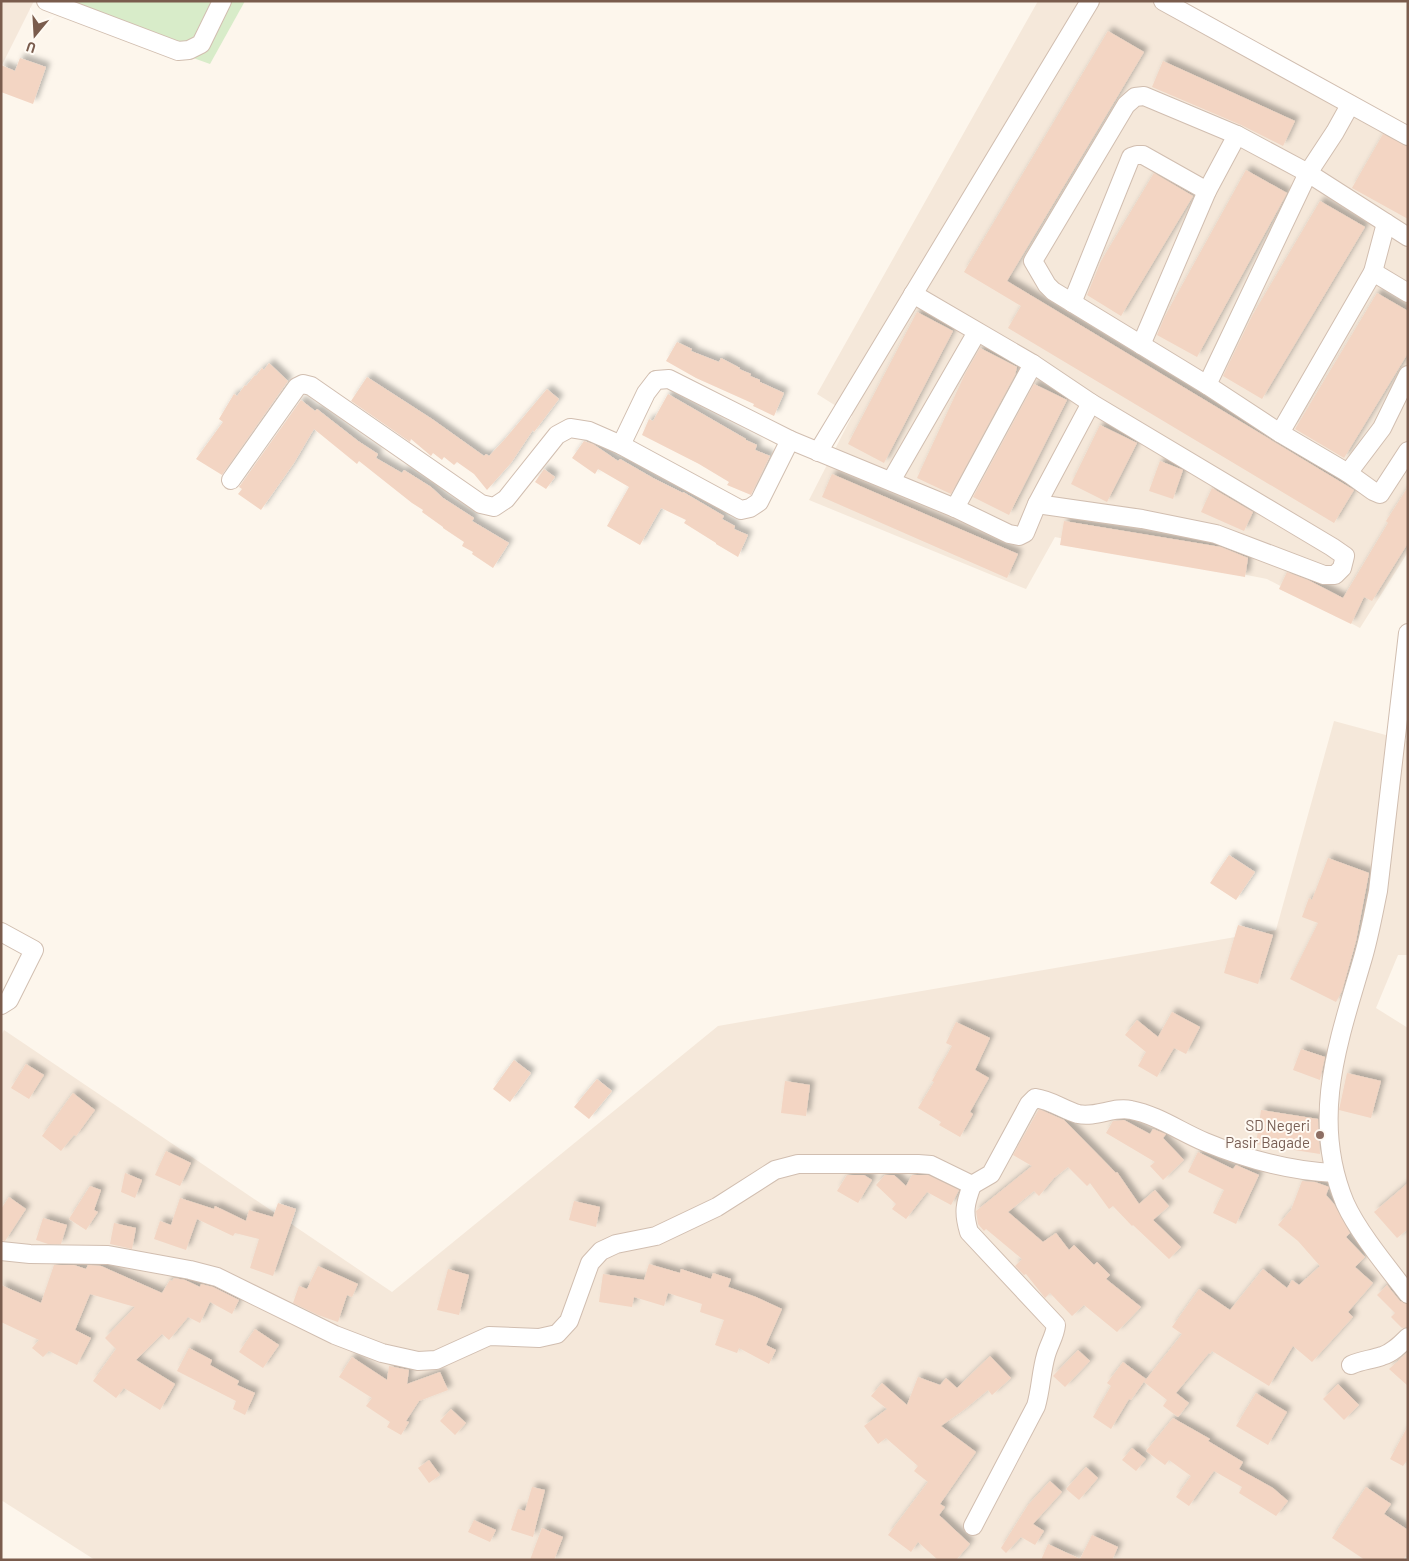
<svg xmlns="http://www.w3.org/2000/svg" width="1409" height="1561" font-family="Barlow,sans-serif">
  <style>
    .residential { fill: #f5e8da }
    .green { fill: #d8ecc9 }
    .building { fill: #f3d5c3; filter: url(#shadow) }
    .lines { fill: none; stroke-linecap: round; stroke-linejoin: round }
    .minor-casing { stroke: #d1beb0; stroke-width: 20 }
    .minor { stroke: #fff; stroke-width: 18 }
    .education-dot { fill: #8d6e63; stroke: #fffaf3; stroke-width: 2 }
    .labels { text-anchor: middle; stroke-width: 4; stroke-linejoin: round; paint-order: stroke }
    .education-label { font-size: 15px; fill: #785e54; stroke: #fffaf3; text-anchor: end }
  </style>
  <defs>
    <filter id="shadow"><feDropShadow dx="4.5" dy="-4.5" stdDeviation="2.5" flood-color="#0004"/></filter>
  </defs>
  <rect width="100%" height="100%" fill="#fdf6ec"/>
  <!-- residential -->
  <g class="residential">
    <path d="M 1,1 L 34,1 L 1,67 Z"/>
    <path d="M 1038,1 L 1154,1 L 1408,141 L 1408,552 L 1360,628 L 1267,579 L 1055,537 L 1026,589 L 809,500 L 852,416 L 817,394 Z"/>
    <path d="M 1334,721 L 1408,741 L 1408,955 L 1398,955 L 1376,1008 L 1408,1028 L 1408,1560 L 95,1560 L 1,1500 L 1,1036 L 4,1030 L 392,1292 L 718,1026 L 1276,930 Z"/>
  </g>
  <!-- green -->
  <path class="green" d="M 34,1 L 245,1 L 210,64 Z"/>
  <!-- building -->
  <g class="building">
    <path d="M 1108,31 L 1144,52 L 1007,281 L 1354,490 L 1334,523 L 1008,328 L 1021,306 L 964,272 Z"/>
    <path d="M 20,58 L 46,67 L 33,104 L 1,92 L 1,65 L 15,71 Z"/>
    <path d="M 1163,61 L 1295,121 L 1283,146 L 1241,125 L 1152,87 Z"/>
    <path d="M 1383,134 L 1408,147 L 1408,219 L 1352,188 Z"/>
    <path d="M 1246,170 L 1287,193 L 1197,357 L 1157,335 L 1165,316 Z"/>
    <path d="M 1154,173 L 1193,196 L 1121,316 L 1087,295 L 1101,261 Z"/>
    <path d="M 1320,201 L 1365,227 L 1262,399 L 1223,376 L 1252,316 Z"/>
    <path d="M 1377,293 L 1408,311 L 1408,353 L 1344,458 L 1295,429 Z"/>
    <path d="M 917,312 L 953,331 L 884,463 L 848,444 Z"/>
    <path d="M 677,342 L 692,349 L 691,351 L 719,362 L 721,358 L 740,368 L 739,369 L 751,374 L 750,376 L 760,380 L 760,382 L 784,393 L 774,416 L 753,406 L 754,404 L 696,378 L 666,361 Z"/>
    <path d="M 980,348 L 1017,367 L 1015,375 L 951,494 L 917,478 L 965,374 Z"/>
    <path d="M 269,363 L 288,381 L 222,475 L 196,459 L 223,422 L 219,419 L 234,394 L 237,396 L 245,385 L 246,386 L 255,375 L 256,376 L 262,368 L 264,370 Z"/>
    <path d="M 367,377 L 432,419 L 484,456 L 486,454 L 489,456 L 505,439 L 547,389 L 559,399 L 534,432 L 533,430 L 511,463 L 487,490 L 474,474 L 457,462 L 454,465 L 444,457 L 442,460 L 433,453 L 431,456 L 411,439 L 410,442 L 351,401 Z"/>
    <path d="M 1034,384 L 1067,400 L 1009,515 L 973,497 Z"/>
    <path d="M 668,394 L 746,439 L 746,440 L 757,445 L 755,450 L 770,456 L 751,495 L 727,485 L 729,482 L 699,464 L 642,435 L 649,419 L 653,421 Z"/>
    <path d="M 301,400 L 315,411 L 317,409 L 358,441 L 378,454 L 376,458 L 402,473 L 404,470 L 431,487 L 443,498 L 474,518 L 472,521 L 509,543 L 493,568 L 472,554 L 473,552 L 462,546 L 464,542 L 443,528 L 443,527 L 422,512 L 423,510 L 412,503 L 359,461 L 357,464 L 314,429 L 294,463 L 261,510 L 238,494 L 242,489 L 239,487 Z"/>
    <path d="M 1100,425 L 1137,443 L 1107,502 L 1071,484 Z"/>
    <path d="M 584,441 L 593,444 L 618,461 L 620,459 L 653,478 L 683,493 L 683,492 L 724,516 L 722,519 L 735,526 L 734,529 L 748,535 L 738,557 L 716,544 L 716,543 L 684,523 L 686,520 L 661,508 L 640,545 L 607,526 L 629,487 L 598,469 L 595,474 L 572,458 Z"/>
    <path d="M 1160,461 L 1183,470 L 1173,499 L 1149,491 Z"/>
    <path d="M 544,469 L 555,477 L 546,489 L 535,482 Z"/>
    <path d="M 832,474 L 1018,554 L 1007,578 L 822,497 Z"/>
    <path d="M 1408,487 L 1408,543 L 1372,601 L 1364,597 L 1351,624 L 1279,589 L 1287,572 L 1308,580 L 1343,598 L 1388,523 L 1386,521 Z"/>
    <path d="M 1212,488 L 1253,512 L 1244,531 L 1201,512 Z"/>
    <path d="M 1064,521 L 1221,547 L 1248,558 L 1245,577 L 1060,545 Z"/>
    <path d="M 1229,855 L 1255,872 L 1236,900 L 1210,883 Z"/>
    <path d="M 1328,858 L 1369,873 L 1356,941 L 1342,991 L 1336,1002 L 1290,979 L 1318,923 L 1302,917 L 1309,898 L 1312,900 Z"/>
    <path d="M 1238,925 L 1273,935 L 1258,984 L 1224,973 Z"/>
    <path d="M 1172,1012 L 1200,1027 L 1186,1054 L 1174,1048 L 1157,1077 L 1138,1066 L 1146,1052 L 1125,1035 L 1137,1020 L 1158,1037 Z"/>
    <path d="M 956,1022 L 990,1038 L 975,1070 L 989,1078 L 970,1112 L 973,1114 L 960,1137 L 939,1125 L 941,1122 L 918,1108 L 934,1082 L 932,1081 L 952,1046 L 946,1043 Z"/>
    <path d="M 1301,1049 L 1325,1057 L 1320,1080 L 1293,1070 Z"/>
    <path d="M 514,1060 L 531,1073 L 510,1102 L 493,1089 Z"/>
    <path d="M 26,1064 L 44,1075 L 29,1099 L 11,1088 Z"/>
    <path d="M 1347,1073 L 1381,1081 L 1371,1118 L 1339,1110 Z"/>
    <path d="M 597,1079 L 612,1091 L 589,1119 L 574,1107 Z"/>
    <path d="M 785,1081 L 810,1085 L 806,1116 L 781,1113 Z"/>
    <path d="M 73,1093 L 95,1110 L 76,1136 L 74,1135 L 61,1151 L 42,1136 Z"/>
    <path d="M 1039,1109 L 1064,1120 L 1116,1173 L 1117,1172 L 1139,1204 L 1155,1190 L 1169,1206 L 1153,1220 L 1181,1247 L 1169,1259 L 1133,1225 L 1132,1226 L 1113,1206 L 1109,1209 L 1090,1183 L 1087,1186 L 1068,1167 L 1054,1178 L 1039,1196 L 1034,1191 L 1008,1212 L 1043,1242 L 1056,1233 L 1069,1250 L 1074,1245 L 1094,1265 L 1097,1262 L 1110,1275 L 1106,1279 L 1141,1307 L 1117,1332 L 1084,1305 L 1072,1316 L 1050,1293 L 1045,1298 L 1026,1274 L 1024,1275 L 1015,1266 L 1022,1259 L 986,1229 L 984,1231 L 978,1224 L 976,1211 L 1032,1166 L 1013,1155 Z"/>
    <path d="M 1261,1110 L 1318,1119 L 1320,1154 L 1256,1144 Z"/>
    <path d="M 1124,1120 L 1150,1134 L 1153,1129 L 1166,1134 L 1163,1138 L 1184,1160 L 1163,1180 L 1150,1166 L 1155,1162 L 1106,1133 L 1113,1121 Z"/>
    <path d="M 166,1151 L 191,1163 L 180,1186 L 155,1175 Z"/>
    <path d="M 1198,1152 L 1233,1169 L 1236,1165 L 1259,1175 L 1236,1224 L 1213,1213 L 1224,1190 L 1188,1172 Z"/>
    <path d="M 125,1173 L 142,1180 L 135,1198 L 121,1192 Z"/>
    <path d="M 847,1175 L 864,1175 L 872,1180 L 858,1203 L 837,1191 Z"/>
    <path d="M 885,1175 L 894,1175 L 906,1186 L 912,1175 L 928,1175 L 959,1190 L 951,1205 L 927,1192 L 906,1219 L 892,1209 L 896,1204 L 876,1185 Z"/>
    <path d="M 1302,1181 L 1315,1182 L 1329,1187 L 1326,1195 L 1334,1204 L 1350,1233 L 1346,1237 L 1365,1257 L 1355,1267 L 1373,1283 L 1348,1312 L 1353,1317 L 1312,1362 L 1293,1346 L 1269,1386 L 1212,1351 L 1210,1354 L 1209,1353 L 1176,1393 L 1189,1403 L 1178,1417 L 1163,1406 L 1167,1400 L 1144,1382 L 1182,1334 L 1172,1327 L 1199,1289 L 1230,1310 L 1263,1269 L 1287,1288 L 1292,1280 L 1299,1285 L 1320,1266 L 1298,1241 L 1278,1225 L 1291,1210 Z"/>
    <path d="M 1408,1183 L 1408,1229 L 1397,1238 L 1374,1212 Z"/>
    <path d="M 90,1186 L 101,1190 L 94,1210 L 98,1212 L 86,1230 L 69,1219 Z"/>
    <path d="M 9,1197 L 26,1209 L 5,1241 L 1,1240 L 1,1209 Z"/>
    <path d="M 180,1198 L 214,1209 L 215,1206 L 246,1221 L 249,1210 L 273,1217 L 278,1203 L 296,1209 L 273,1276 L 250,1268 L 259,1239 L 235,1233 L 233,1236 L 197,1219 L 186,1250 L 154,1239 L 160,1221 L 171,1225 Z"/>
    <path d="M 574,1201 L 600,1207 L 596,1227 L 569,1220 Z"/>
    <path d="M 43,1218 L 67,1225 L 61,1244 L 48,1244 L 36,1240 Z"/>
    <path d="M 114,1223 L 136,1228 L 132,1249 L 110,1244 Z"/>
    <path d="M 649,1264 L 680,1273 L 681,1269 L 711,1279 L 713,1273 L 731,1279 L 728,1287 L 756,1297 L 782,1309 L 766,1345 L 776,1350 L 769,1364 L 739,1348 L 737,1353 L 715,1345 L 724,1320 L 700,1312 L 702,1304 L 668,1293 L 664,1306 L 634,1297 L 632,1307 L 599,1302 L 603,1274 L 644,1280 Z"/>
    <path d="M 54,1265 L 74,1265 L 86,1269 L 88,1265 L 101,1266 L 162,1293 L 170,1280 L 172,1281 L 174,1278 L 185,1280 L 200,1287 L 201,1284 L 213,1287 L 239,1300 L 232,1314 L 210,1302 L 200,1323 L 188,1317 L 169,1340 L 162,1334 L 136,1360 L 175,1384 L 160,1410 L 124,1388 L 116,1398 L 93,1381 L 116,1349 L 105,1338 L 135,1307 L 90,1294 L 75,1330 L 91,1338 L 77,1365 L 49,1351 L 43,1357 L 32,1348 L 39,1340 L 1,1322 L 1,1285 L 41,1303 Z"/>
    <path d="M 318,1266 L 358,1284 L 352,1297 L 347,1295 L 338,1322 L 318,1315 L 293,1303 L 299,1286 L 307,1289 Z"/>
    <path d="M 448,1269 L 469,1275 L 459,1315 L 437,1310 Z"/>
    <path d="M 1387,1285 L 1400,1301 L 1408,1304 L 1408,1327 L 1402,1328 L 1391,1317 L 1395,1313 L 1377,1295 Z"/>
    <path d="M 255,1329 L 279,1345 L 263,1368 L 239,1352 Z"/>
    <path d="M 189,1348 L 212,1360 L 210,1365 L 239,1381 L 237,1385 L 255,1393 L 245,1415 L 233,1409 L 236,1401 L 177,1371 Z"/>
    <path d="M 1078,1350 L 1090,1361 L 1065,1387 L 1053,1376 Z"/>
    <path d="M 1408,1352 L 1408,1386 L 1389,1369 Z"/>
    <path d="M 990,1356 L 1011,1378 L 992,1395 L 988,1390 L 965,1409 L 941,1426 L 976,1452 L 940,1504 L 945,1507 L 939,1515 L 970,1544 L 956,1560 L 938,1560 L 918,1542 L 911,1552 L 888,1535 L 928,1482 L 914,1471 L 918,1466 L 886,1438 L 878,1444 L 864,1426 L 887,1409 L 871,1396 L 882,1383 L 907,1405 L 918,1377 L 940,1385 L 946,1378 L 957,1388 Z"/>
    <path d="M 352,1357 L 387,1380 L 389,1366 L 409,1370 L 407,1384 L 440,1372 L 448,1390 L 419,1401 L 406,1421 L 409,1422 L 401,1435 L 387,1427 L 390,1422 L 366,1406 L 372,1398 L 339,1377 Z"/>
    <path d="M 1123,1362 L 1146,1379 L 1131,1400 L 1129,1399 L 1111,1429 L 1093,1417 L 1111,1386 L 1107,1383 Z"/>
    <path d="M 1338,1384 L 1359,1405 L 1344,1420 L 1323,1399 Z"/>
    <path d="M 1256,1393 L 1287,1412 L 1268,1445 L 1236,1426 Z"/>
    <path d="M 451,1409 L 466,1423 L 455,1435 L 440,1421 Z"/>
    <path d="M 1173,1418 L 1210,1439 L 1208,1441 L 1243,1462 L 1239,1469 L 1273,1488 L 1288,1501 L 1276,1516 L 1239,1493 L 1242,1487 L 1214,1471 L 1189,1506 L 1176,1497 L 1191,1476 L 1169,1460 L 1165,1465 L 1146,1451 Z"/>
    <path d="M 1408,1426 L 1408,1459 L 1403,1466 L 1390,1459 Z"/>
    <path d="M 1132,1448 L 1146,1459 L 1136,1471 L 1122,1460 Z"/>
    <path d="M 429,1460 L 440,1475 L 429,1483 L 418,1468 Z"/>
    <path d="M 1086,1467 L 1098,1478 L 1079,1500 L 1066,1489 Z"/>
    <path d="M 1050,1481 L 1062,1492 L 1033,1524 L 1044,1531 L 1035,1545 L 1021,1537 L 1006,1553 L 1001,1548 L 1028,1505 Z"/>
    <path d="M 532,1487 L 545,1490 L 533,1537 L 511,1530 L 518,1509 L 525,1511 Z"/>
    <path d="M 1366,1487 L 1391,1504 L 1384,1514 L 1408,1530 L 1408,1553 L 1403,1560 L 1365,1560 L 1332,1538 Z"/>
    <path d="M 474,1520 L 496,1530 L 490,1542 L 468,1532 Z"/>
    <path d="M 542,1528 L 563,1537 L 554,1560 L 530,1560 Z"/>
    <path d="M 1092,1535 L 1118,1547 L 1112,1560 L 1041,1560 L 1048,1544 L 1080,1559 Z"/>
  </g>
  <g class="lines">
    <defs>
      <g id="minor">
        <path d="M 46,1 L 178,51 L 189,50 L 201,44 L 222,1"/>
        <path d="M 1163,1 L 1408,136"/>
        <path d="M 1408,237 L 1308,173 L 1237,135 L 1144,96 L 1135,97 L 1126,105 L 1033,261 L 1047,285 L 1053,291 L 1207,385 L 1280,433 L 1348,473 L 1373,491 L 1380,494 L 1408,451"/>
        <path d="M 1373,272 L 1408,293"/>
        <path d="M 913,294 L 1033,364 L 1091,403 L 1332,547 L 1345,556 L 1342,568 L 1335,575 L 1324,575 L 1216,534 L 1142,519 L 1037,504"/>
        <path d="M 1072,303 L 1131,157 L 1137,155 L 1143,155 L 1207,191"/>
        <path d="M 1141,345 L 1207,191 L 1237,135"/>
        <path d="M 1207,385 L 1308,173 L 1335,132 L 1350,105"/>
        <path d="M 1280,433 L 1373,272 L 1386,223"/>
        <path d="M 621,445 L 646,393 L 656,380 L 669,379 L 790,440 L 955,508 L 1009,534 L 1019,536 L 1025,533 L 1037,504 L 1091,403"/>
        <path d="M 818,452 L 1090,1"/>
        <path d="M 1348,473 L 1382,428 L 1408,375"/>
        <path d="M 231,480 L 297,387 L 303,384 L 311,386 L 481,504 L 494,507 L 506,499 L 557,435 L 570,428 L 589,431 L 621,445 L 741,510 L 750,508 L 759,502 L 790,440"/>
        <path d="M 891,481 L 977,332"/>
        <path d="M 955,508 L 1033,364"/>
        <path d="M 1408,633 L 1378,891 C 1373,915 1369,938 1362,961 C 1338,1043 1310,1119 1345,1203 C 1358,1232 1388,1268 1408,1294"/>
        <path d="M 1,932 L 34,950 L 9,1000 L 1,1005"/>
        <path d="M 972,1185 C 965,1204 963,1212 969,1232 L 1056,1325 C 1055,1336 1049,1344 1046,1355 C 1041,1372 1041,1389 1036,1406 L 973,1526"/>
        <path d="M 1,1251 L 30,1254 L 108,1255 L 190,1270 L 217,1277 L 335,1335 L 382,1353 L 418,1361 L 436,1360 L 489,1336 L 539,1338 L 557,1334 L 569,1321 L 590,1263 L 601,1251 L 616,1244 L 656,1236 L 717,1207 L 775,1170 L 798,1164 L 918,1164 L 931,1165 L 972,1185 L 991,1174 L 1029,1104 L 1035,1098 C 1051,1100 1064,1110 1078,1114 C 1096,1118 1114,1106 1131,1110 C 1157,1115 1181,1132 1205,1142 C 1246,1159 1290,1171 1334,1173"/>
        <path d="M 1351,1365 C 1361,1360 1371,1360 1382,1356 C 1392,1353 1400,1345 1408,1337"/>
      </g>
    </defs>
    <!-- minor casing -->
    <use href="#minor" class="minor-casing"/>
    <!-- minor -->
    <use href="#minor" class="minor"/>
  </g>
  <!-- markers -->
  <circle class="education-dot" cx="1320" cy="1135" r="5"/>
  <g class="labels">
    <!-- education labels -->
    <g class="education-label">
      <text x="1310" y="1131">SD Negeri<tspan x="1310" dy="17">Pasir Bagade</tspan></text>
    </g>
  </g>
  <!-- border -->
  <rect width="1409" height="1561" fill="none" stroke="#7a5c4d" stroke-width="5"/>
  <!-- north arrow -->
  <g transform="translate(35 35) rotate(198)" stroke="#fffaf3" stroke-width="4" paint-order="stroke">
  <path d="M0-4L9 19L0 12L-9 19Z" fill="#7a5c4d"/>
  <text y="-8" font-size="14" font-weight="bold" text-anchor="middle" fill="#7a5c4d">U</text>
  </g>
</svg>
